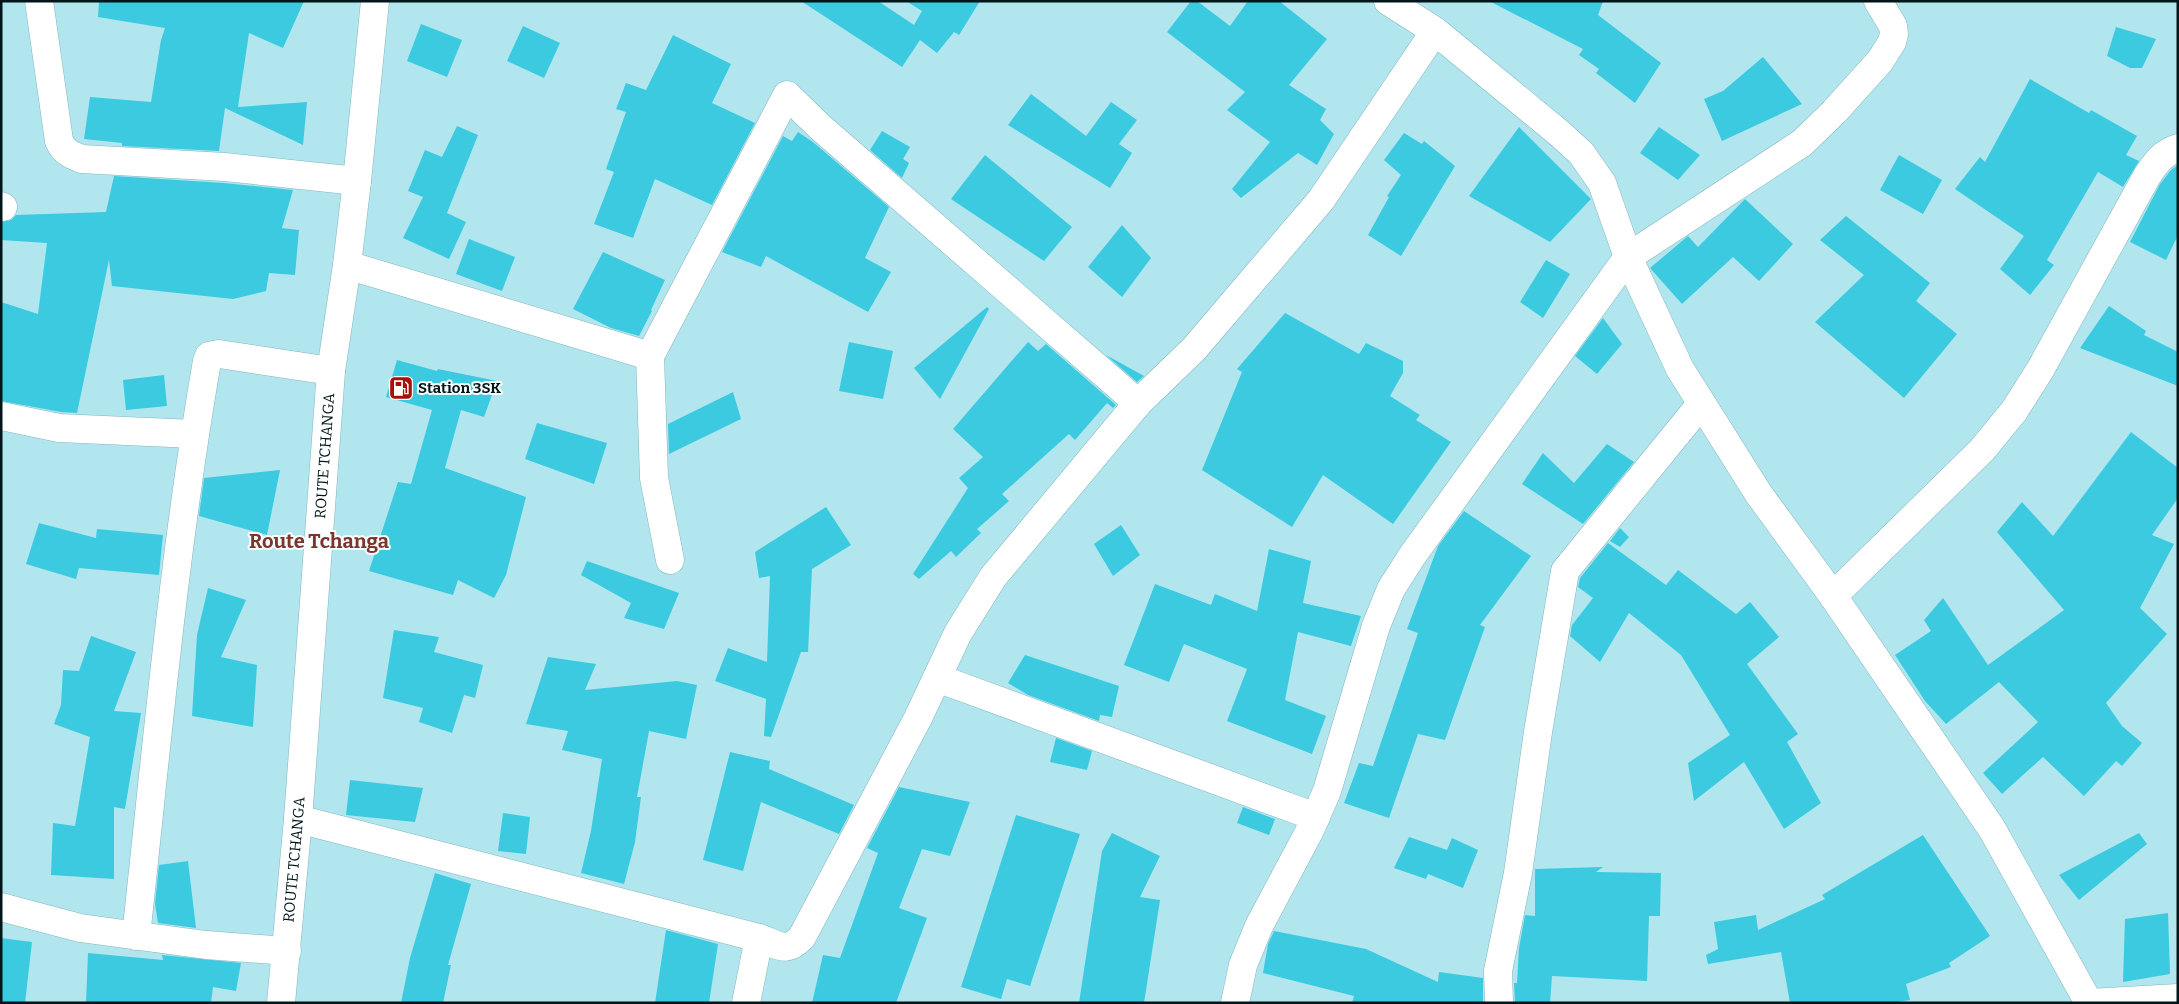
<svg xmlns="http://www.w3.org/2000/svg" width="2179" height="1004" font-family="Bitter,serif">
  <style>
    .building { fill: #3bcadf }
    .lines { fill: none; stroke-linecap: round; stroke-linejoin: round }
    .minor-casing { stroke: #83b6bf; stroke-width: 29 }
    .minor { stroke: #fff; stroke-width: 28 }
    .labels { text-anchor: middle; stroke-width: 4; stroke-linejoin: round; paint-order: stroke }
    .poi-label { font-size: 15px; font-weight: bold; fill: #021518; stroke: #f8fdfe; text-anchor: start }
    .street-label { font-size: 15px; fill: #021518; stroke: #f8fdfe }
    .district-label { font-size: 20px; font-weight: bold; fill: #7b352c; stroke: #f8fdfe }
  </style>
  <rect width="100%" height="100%" fill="#b1e6ef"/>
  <!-- building -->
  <g class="building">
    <path d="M 99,1 L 304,1 L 283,48 L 249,33 L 238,107 L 307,102 L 303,145 L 225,108 L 219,151 L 122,146 L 122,143 L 84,139 L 90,97 L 151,102 L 161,40 L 165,28 L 98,17 Z"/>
    <path d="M 801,1 L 878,1 L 914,25 L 922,11 L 906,1 L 980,1 L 959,35 L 954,32 L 937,53 L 920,40 L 902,67 Z"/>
    <path d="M 1191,1 L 1197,1 L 1230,26 L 1248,1 L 1279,1 L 1327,39 L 1289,85 L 1326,109 L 1320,120 L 1334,134 L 1317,165 L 1298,153 L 1241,198 L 1232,189 L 1270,142 L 1227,110 L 1245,92 L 1167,32 Z"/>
    <path d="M 1489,1 L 1603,1 L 1598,15 L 1661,63 L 1635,103 L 1596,73 L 1599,69 L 1579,55 L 1583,49 Z"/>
    <path d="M 421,24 L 462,40 L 447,77 L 407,61 Z"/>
    <path d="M 523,26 L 560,43 L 544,78 L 507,61 Z"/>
    <path d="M 2116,27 L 2156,39 L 2142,68 L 2130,68 L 2107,56 Z"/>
    <path d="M 673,35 L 731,64 L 712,103 L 755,123 L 712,205 L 655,179 L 633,238 L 594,224 L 614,172 L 606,169 L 626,112 L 616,109 L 626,83 L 646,90 Z"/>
    <path d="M 1763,57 L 1802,104 L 1722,141 L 1704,99 L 1723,91 Z"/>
    <path d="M 2030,79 L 2089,113 L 2091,110 L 2137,136 L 2126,155 L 2139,161 L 2123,187 L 2098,172 L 2047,260 L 2054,265 L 2030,295 L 2000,269 L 2024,236 L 1955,189 L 1980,157 L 1985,162 Z"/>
    <path d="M 1031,94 L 1086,136 L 1111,102 L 1137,120 L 1119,144 L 1132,153 L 1110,188 L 1008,125 Z"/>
    <path d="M 457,126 L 478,135 L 447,213 L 466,222 L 449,259 L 403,238 L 423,197 L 408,191 L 425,150 L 442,157 Z"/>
    <path d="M 1519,127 L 1591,199 L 1550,242 L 1469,196 Z"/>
    <path d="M 1659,127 L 1700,155 L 1678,180 L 1640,153 Z"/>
    <path d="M 882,131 L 910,147 L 903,159 L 909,163 L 902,178 L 870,150 Z"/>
    <path d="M 798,132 L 813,142 L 889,207 L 865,258 L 891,272 L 868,312 L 766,256 L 761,267 L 722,252 L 783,136 L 792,141 Z"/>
    <path d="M 1404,133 L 1422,144 L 1424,141 L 1455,166 L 1401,256 L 1368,235 L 1389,197 L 1387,196 L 1401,175 L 1384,160 Z"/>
    <path d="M 985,155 L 1072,227 L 1044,261 L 951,199 Z"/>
    <path d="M 1899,155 L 1942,180 L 1923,214 L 1880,190 Z"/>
    <path d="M 2178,165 L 2178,235 L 2166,260 L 2130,242 L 2160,184 L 2171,170 Z"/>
    <path d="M 114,176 L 224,183 L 293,190 L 282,228 L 299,230 L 295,275 L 269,273 L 266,291 L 233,299 L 112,286 L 109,260 L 77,413 L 61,412 L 1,401 L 1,302 L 38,314 L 47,243 L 1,240 L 1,222 L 11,220 L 16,215 L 106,212 Z"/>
    <path d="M 1745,199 L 1793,244 L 1759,281 L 1733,257 L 1682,304 L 1650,268 L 1688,236 L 1698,247 Z"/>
    <path d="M 1846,216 L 1930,283 L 1916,301 L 1957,334 L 1904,398 L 1815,322 L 1864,275 L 1820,240 Z"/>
    <path d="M 1122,225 L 1151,258 L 1122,297 L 1088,267 Z"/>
    <path d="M 469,239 L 515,257 L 502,291 L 456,274 Z"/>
    <path d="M 603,252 L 665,280 L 651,310 L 652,311 L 639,336 L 611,328 L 573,309 Z"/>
    <path d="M 1546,260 L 1570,274 L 1543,318 L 1520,302 Z"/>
    <path d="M 2109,306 L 2146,331 L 2144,335 L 2178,352 L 2178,386 L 2080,348 Z"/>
    <path d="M 987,307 L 989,309 L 940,399 L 914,368 Z"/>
    <path d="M 1285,313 L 1359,354 L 1366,343 L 1403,361 L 1403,373 L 1390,396 L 1420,415 L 1416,420 L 1451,442 L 1393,524 L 1323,475 L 1292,527 L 1202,470 L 1242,372 L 1237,369 Z"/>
    <path d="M 1603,318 L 1622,344 L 1597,374 L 1575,356 Z"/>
    <path d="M 849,342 L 893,351 L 883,399 L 839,391 Z"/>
    <path d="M 1028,342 L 1038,351 L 1046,344 L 1116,405 L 1113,408 L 1107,403 L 1075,440 L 1069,434 L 1002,494 L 1009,501 L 977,529 L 981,533 L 956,557 L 951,551 L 919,579 L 913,574 L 968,488 L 959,478 L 983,457 L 953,429 Z"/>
    <path d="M 1106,355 L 1144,376 L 1137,382 Z"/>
    <path d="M 397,360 L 437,371 L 438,369 L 497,381 L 484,417 L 461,410 L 445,468 L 526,497 L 506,575 L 494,598 L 458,580 L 453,595 L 369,571 L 398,482 L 411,484 L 432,410 L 386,397 Z"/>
    <path d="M 164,375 L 167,406 L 126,410 L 123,380 Z"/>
    <path d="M 733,392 L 741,419 L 669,454 L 668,424 Z"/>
    <path d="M 537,423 L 607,443 L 594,484 L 525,459 Z"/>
    <path d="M 2131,432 L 2178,468 L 2178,498 L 2152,535 L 2174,544 L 2140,608 L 2167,634 L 2106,703 L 2122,726 L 2142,743 L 2122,766 L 2116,761 L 2084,796 L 2043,757 L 2002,794 L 1983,773 L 2038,722 L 1999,682 L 1946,724 L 1925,701 L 1895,655 L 1931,631 L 1924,620 L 1943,598 L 1988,665 L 2064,610 L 1997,532 L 2022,502 L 2053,536 Z"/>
    <path d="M 1607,444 L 1634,462 L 1583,524 L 1522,484 L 1543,453 L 1574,483 Z"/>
    <path d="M 280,470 L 267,535 L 199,516 L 204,478 Z"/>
    <path d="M 826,507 L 851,545 L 812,569 L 808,652 L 801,652 L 771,737 L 764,736 L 766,699 L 715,681 L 728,648 L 767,662 L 770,576 L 759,578 L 755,552 Z"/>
    <path d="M 1464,511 L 1531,556 L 1480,625 L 1485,627 L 1445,740 L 1418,734 L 1389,818 L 1344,803 L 1359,763 L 1373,766 L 1418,633 L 1407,629 L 1438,546 Z"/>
    <path d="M 39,523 L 96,538 L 97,529 L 163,535 L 159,575 L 79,568 L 76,579 L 26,564 Z"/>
    <path d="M 1121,525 L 1140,555 L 1113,576 L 1094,544 Z"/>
    <path d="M 1620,528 L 1629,537 L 1620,547 L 1610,541 Z"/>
    <path d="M 1608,543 L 1666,585 L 1678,570 L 1736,614 L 1750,602 L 1779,637 L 1747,664 L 1798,734 L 1787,742 L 1821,803 L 1784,829 L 1744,762 L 1694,801 L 1688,763 L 1730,735 L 1681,655 L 1629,613 L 1600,662 L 1570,636 L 1572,625 L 1593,598 L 1578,587 L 1580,578 Z"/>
    <path d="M 1269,549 L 1311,561 L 1303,603 L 1361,616 L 1351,646 L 1298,632 L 1285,700 L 1326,716 L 1312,754 L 1227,721 L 1247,669 L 1184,644 L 1169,682 L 1124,665 L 1155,584 L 1211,605 L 1215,594 L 1257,611 Z"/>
    <path d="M 587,561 L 679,593 L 664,629 L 624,618 L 631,603 L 581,575 Z"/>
    <path d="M 208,588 L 246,600 L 221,657 L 257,665 L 253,727 L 192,716 L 197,635 Z"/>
    <path d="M 394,630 L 439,637 L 434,652 L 483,665 L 475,698 L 464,695 L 452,733 L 419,722 L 423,708 L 383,698 Z"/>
    <path d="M 91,636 L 136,652 L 114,711 L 141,713 L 125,809 L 114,807 L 114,879 L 51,875 L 53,823 L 75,826 L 90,737 L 54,724 L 61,705 L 63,670 L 79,671 Z"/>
    <path d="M 1025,655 L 1119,686 L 1112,717 L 1100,715 L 1099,721 L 1028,695 L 1008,683 Z"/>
    <path d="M 548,657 L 596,664 L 585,690 L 677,681 L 697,685 L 686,739 L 649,731 L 637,797 L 641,797 L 635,842 L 624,884 L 581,873 L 591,831 L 602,759 L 562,750 L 568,731 L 526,724 Z"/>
    <path d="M 1056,738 L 1092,751 L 1087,770 L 1050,762 Z"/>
    <path d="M 730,752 L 770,761 L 769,769 L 854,805 L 839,834 L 761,802 L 743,871 L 703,860 Z"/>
    <path d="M 350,780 L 423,788 L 415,822 L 346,815 Z"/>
    <path d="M 899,787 L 970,802 L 950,856 L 922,849 L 899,908 L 927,918 L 896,1003 L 812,1003 L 823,955 L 840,958 L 878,853 L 867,848 Z"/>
    <path d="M 1243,807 L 1275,819 L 1269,835 L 1237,823 Z"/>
    <path d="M 503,813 L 530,817 L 526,854 L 498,851 Z"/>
    <path d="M 1016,815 L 1080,834 L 1030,986 L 1007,979 L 1001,999 L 961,987 Z"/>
    <path d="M 1112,833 L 1160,856 L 1140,897 L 1160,900 L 1144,1003 L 1079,1003 L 1102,851 Z"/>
    <path d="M 2139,833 L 2147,844 L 2079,900 L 2059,875 Z"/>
    <path d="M 1923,835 L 1990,936 L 1949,963 L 1951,967 L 1906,984 L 1910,1000 L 1892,1003 L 1790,1003 L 1781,952 L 1708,964 L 1706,955 L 1718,949 L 1714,922 L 1756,915 L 1758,930 L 1825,899 L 1822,895 Z"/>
    <path d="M 1409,837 L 1447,850 L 1452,838 L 1478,850 L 1463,888 L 1428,874 L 1426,879 L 1394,868 Z"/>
    <path d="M 188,861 L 196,928 L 158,923 L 155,904 L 159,865 Z"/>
    <path d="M 1603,867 L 1596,872 L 1661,873 L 1660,916 L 1649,916 L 1647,981 L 1552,976 L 1550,1003 L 1515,1003 L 1514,983 L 1517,983 L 1519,948 L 1525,915 L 1535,916 L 1535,869 Z"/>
    <path d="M 435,873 L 471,884 L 448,965 L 451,965 L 443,1003 L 401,1003 L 410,958 Z"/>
    <path d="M 2168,913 L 2170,974 L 2123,982 L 2125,919 Z"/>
    <path d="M 666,930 L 718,944 L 709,1003 L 655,1003 Z"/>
    <path d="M 1274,931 L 1366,949 L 1438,982 L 1439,972 L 1483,978 L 1483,1003 L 1352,1003 L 1354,996 L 1263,973 L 1268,944 Z"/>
    <path d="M 1,938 L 32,942 L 25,1003 L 1,1003 Z"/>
    <path d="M 88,953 L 163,960 L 162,955 L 241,963 L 236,991 L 213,987 L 211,1003 L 86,1003 Z"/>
  </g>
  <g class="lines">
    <defs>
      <g id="minor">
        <path d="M 39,1 L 59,141 C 64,152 71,155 82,159 L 225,167 L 357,181"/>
        <path d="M 1388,1 L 1435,31 L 1559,133 L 1581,153 L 1602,183 L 1628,257 L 1680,369 L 1758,493 L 1833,596 L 1992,829 L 2089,1003"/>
        <path d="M 1,206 L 3,207"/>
        <path d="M 347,265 L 650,356"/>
        <path d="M 1,416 L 59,428 L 194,434"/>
        <path d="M 670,560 L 654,478 L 650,356 L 787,95 L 820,127 L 1138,403"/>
        <path d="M 1833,596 L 1982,450 L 2014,411 L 2040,370 L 2147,176 C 2156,163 2162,153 2178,148"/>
        <path d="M 937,678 L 1316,817"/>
        <path d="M 298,819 L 759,938"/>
        <path d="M 1,907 L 80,928 L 206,945 L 287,951"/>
        <path d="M 136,936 C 157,744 174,551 207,361 L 209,356 L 219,354 L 331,371"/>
        <path id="s1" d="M 281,1003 L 298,819 L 331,371 L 347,265 L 357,181 L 375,1"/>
        <path d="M 746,1003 L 759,938 C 779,945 786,954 802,937 L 918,718 L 958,633 L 993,577 L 1138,403 L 1194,349 L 1321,200 L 1435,31"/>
        <path d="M 1235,1003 L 1243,965 L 1259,926 L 1309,832 L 1327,791 L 1376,626 L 1391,589 L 1412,556 L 1628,257 L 1802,143 L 1834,112 L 1880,61 L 1892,42 L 1894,34 L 1893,26 L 1878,1"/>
        <path d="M 1499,1003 L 1498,971 L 1518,873 L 1538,732 L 1565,571 L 1701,404"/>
        <path d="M 2090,1003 L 2178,998"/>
      </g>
    </defs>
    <!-- minor casing -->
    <use href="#minor" class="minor-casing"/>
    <!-- minor -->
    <use href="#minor" class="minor"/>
  </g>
  <!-- icons -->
  <defs>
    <symbol id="fuel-square" viewBox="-11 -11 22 22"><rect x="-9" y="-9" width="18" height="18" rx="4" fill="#a61209" stroke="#f8fdfe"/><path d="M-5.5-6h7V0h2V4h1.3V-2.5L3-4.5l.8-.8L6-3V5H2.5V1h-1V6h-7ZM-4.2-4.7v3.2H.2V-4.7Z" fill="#fff"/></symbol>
  </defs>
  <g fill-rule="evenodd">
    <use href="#fuel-square" x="387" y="374" width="28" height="28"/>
  </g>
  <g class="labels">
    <!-- poi labels -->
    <g class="poi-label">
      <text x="418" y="393">Station 3SK</text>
    </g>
    <!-- street labels -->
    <g class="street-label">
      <text dy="5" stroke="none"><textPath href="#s1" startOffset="549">ROUTE TCHANGA</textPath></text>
      <text dy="5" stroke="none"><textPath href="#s1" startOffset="144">ROUTE TCHANGA</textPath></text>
    </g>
    <!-- district labels -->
    <g class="district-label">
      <text x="319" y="548">Route Tchanga</text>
    </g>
  </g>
  <!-- border -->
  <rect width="2179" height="1004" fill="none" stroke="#021518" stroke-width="5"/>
</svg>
